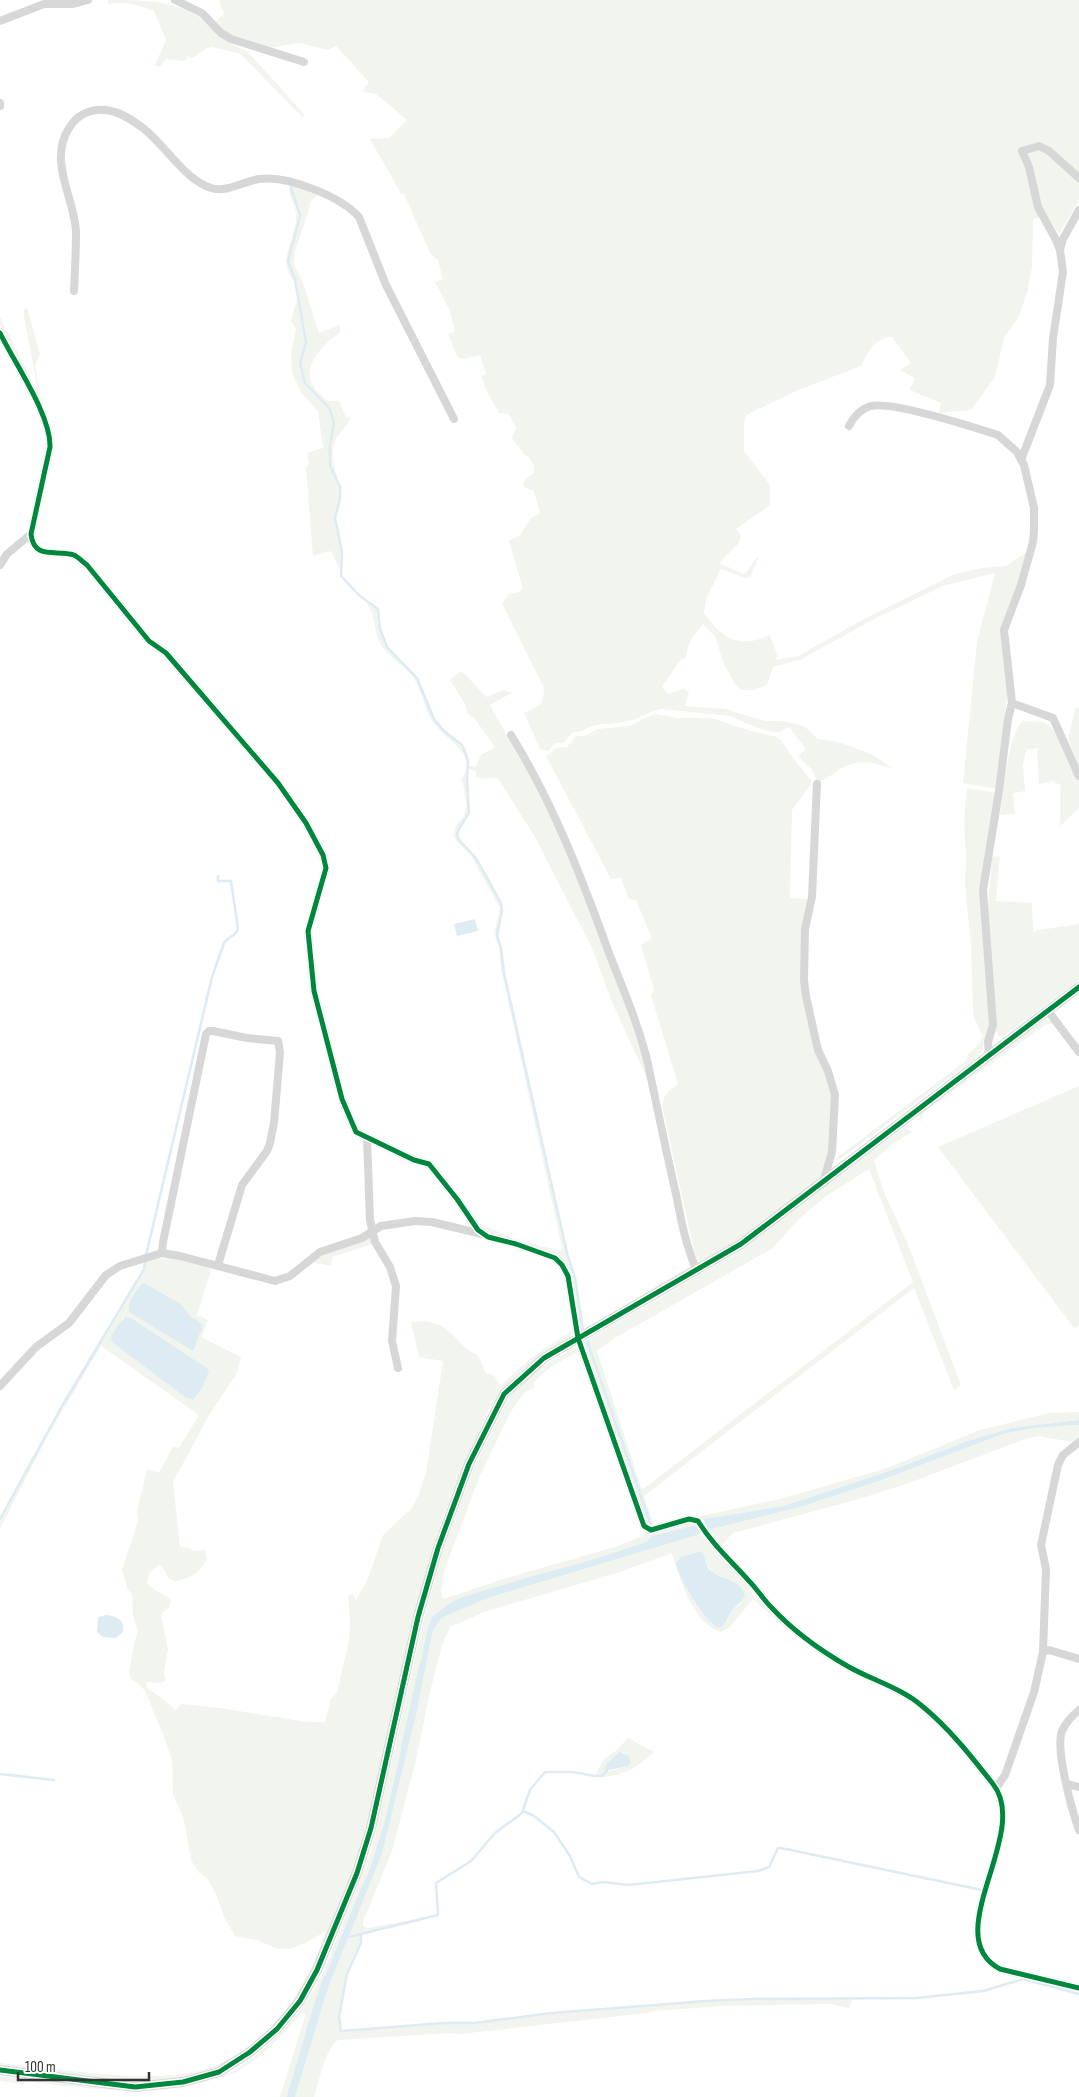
<svg xmlns="http://www.w3.org/2000/svg" width="1079" height="2097" font-family="'Sofia Sans Condensed',sans-serif">
  <style>
    .green { fill: #f1f5ed; fill-rule: evenodd }
    .water { fill: #ddebf3 }
    .lines { fill: none; stroke-linecap: round; stroke-linejoin: round }
    .stream { stroke: #ddebf3; stroke-width: 2.5 }
    .minor { stroke: #d7d7d7; stroke-width: 8 }
    .tertiary { stroke: #d7d7d7; stroke-width: 10 }
    .cycleway-casing { stroke: #fff; stroke-width: 8 }
    .cycleway { stroke: #00873e; stroke-width: 5 }
  </style>
  <rect width="100%" height="100%" fill="#fff"/>
  <!-- green -->
  <g class="green">
    <path d="M 108,0 C 138,0 174,0 199,17 C 217,31 225,43 247,51 L 304,114 L 303,118 L 241,54 L 212,47 L 207,48 L 193,58 L 188,57 L 185,61 L 166,59 L 160,67 L 155,65 L 166,40 L 154,11 C 141,6 122,0 109,4 Z"/>
    <path d="M 219,0 L 1079,0 L 1079,175 C 1059,156 1052,140 1023,147 L 1020,151 L 1029,179 L 1035,208 L 1040,218 L 1033,218 L 1032,267 L 1027,293 L 1018,318 L 1004,338 L 995,377 L 971,410 L 939,413 L 941,403 L 910,390 L 915,378 L 900,370 L 911,363 L 892,337 C 874,338 869,351 861,366 L 798,390 L 746,415 L 744,423 L 744,451 L 770,485 L 770,505 L 736,529 L 741,535 L 738,544 L 719,563 L 744,574 C 751,569 752,560 759,557 L 750,577 L 745,578 L 721,569 L 706,599 L 704,613 C 722,639 739,649 770,635 L 777,655 L 776,660 L 798,656 L 862,620 L 955,574 L 983,568 L 1006,566 L 1027,552 L 1018,587 L 1004,619 L 1008,688 L 997,789 L 963,783 L 977,642 L 995,573 L 943,586 L 872,620 L 802,659 L 773,667 L 767,685 L 753,690 L 742,690 L 735,684 L 724,664 L 715,636 L 703,624 C 694,635 687,643 686,658 L 681,659 L 662,687 L 669,694 L 683,689 L 689,692 L 685,706 L 725,709 L 765,721 L 781,721 L 804,726 L 818,739 L 839,742 L 873,755 L 894,769 C 877,764 861,758 844,767 C 833,772 831,778 817,782 L 812,770 L 798,756 L 806,749 L 789,727 L 780,732 L 772,732 L 758,728 L 730,716 L 662,709 C 650,711 640,718 628,721 C 616,724 603,723 592,726 C 584,729 584,732 573,732 L 563,743 L 555,743 L 548,751 L 540,749 L 524,713 L 541,704 L 544,694 L 543,686 L 502,603 L 510,593 L 517,593 L 523,589 L 509,541 L 520,535 L 531,518 L 540,513 L 534,491 L 524,487 C 522,479 529,476 534,473 L 534,466 L 529,457 L 524,454 L 512,438 L 516,428 L 509,414 L 499,413 L 489,396 L 481,376 L 486,374 L 480,355 L 462,359 L 457,356 L 448,334 L 455,331 L 450,311 L 435,282 L 443,279 L 438,260 L 430,253 L 404,194 L 401,194 L 370,139 L 389,138 L 407,120 L 376,94 L 362,92 L 369,82 L 336,46 L 328,50 L 300,43 L 274,47 L 256,46 L 231,38 L 215,22 L 224,14 Z"/>
    <path d="M 1037,150 L 1044,152 L 1079,182 L 1079,200 L 1059,234 L 1040,204 L 1027,152 Z"/>
    <path d="M 290,186 L 299,186 L 318,195 L 310,202 L 309,210 L 295,251 L 294,265 L 303,283 L 319,333 L 340,325 L 340,332 C 321,346 296,371 319,393 C 321,395 324,399 328,401 C 331,402 335,400 339,401 L 346,417 L 351,418 C 347,426 339,433 335,441 C 329,454 336,473 340,486 L 331,466 L 331,445 L 335,422 L 333,415 L 329,408 L 306,382 L 300,363 L 306,342 L 306,332 L 297,296 L 295,280 L 289,261 L 300,216 Z"/>
    <path d="M 290,188 L 298,218 L 288,261 L 294,281 C 277,261 294,241 296,220 C 297,211 292,201 289,192 Z"/>
    <path d="M 297,299 L 305,333 L 305,342 L 299,363 L 301,374 L 309,389 L 328,409 L 333,422 L 329,445 L 330,467 L 339,487 L 339,499 L 334,518 L 342,552 L 340,569 L 331,551 L 313,556 L 306,468 L 309,463 L 307,453 L 323,448 L 318,411 L 302,394 L 292,372 L 291,354 L 296,329 L 291,322 Z"/>
    <path d="M 27,308 L 40,354 L 35,365 L 42,405 L 35,393 L 37,385 L 24,317 L 24,309 Z"/>
    <path d="M 0,317 L 33,383 L 32,387 L 0,325 Z"/>
    <path d="M 365,601 L 377,609 L 379,629 L 386,647 L 416,678 L 434,719 L 444,731 L 461,746 L 466,755 L 468,763 L 466,780 L 468,813 L 458,829 L 457,835 L 459,841 L 476,858 L 501,904 L 502,911 L 497,935 L 501,948 L 504,973 L 566,1253 L 575,1278 L 583,1330 L 689,1267 L 689,1270 L 580,1333 L 565,1266 L 484,1231 L 432,1165 L 429,1158 L 435,1163 L 480,1224 L 520,1241 L 561,1251 L 562,1248 L 501,968 L 499,948 L 494,933 L 500,908 L 470,854 L 456,841 L 454,836 L 455,827 L 463,817 L 466,808 L 464,787 L 461,779 C 481,754 443,739 432,721 C 424,708 422,689 412,676 C 403,664 388,658 380,643 C 373,629 376,614 365,601 Z"/>
    <path d="M 459,672 L 464,673 L 486,697 L 504,690 L 512,693 L 490,705 L 529,775 L 566,847 L 624,1002 L 645,1064 L 649,1083 L 612,1002 L 592,948 L 535,837 L 499,780 C 492,776 483,781 476,777 L 476,771 L 469,769 L 469,766 L 476,766 L 481,755 L 495,747 L 475,719 L 468,714 L 465,704 L 450,680 Z"/>
    <path d="M 1076,707 L 1079,709 L 1079,766 L 1068,739 Z"/>
    <path d="M 655,714 L 678,718 L 711,718 L 751,731 L 774,736 L 781,740 L 793,758 L 811,780 L 811,784 L 792,810 L 790,898 L 809,899 L 802,965 L 825,1070 L 832,1091 L 829,1156 L 823,1179 L 762,1225 L 711,1258 L 700,1262 L 695,1255 L 662,1106 C 664,1094 668,1091 678,1084 L 651,995 L 654,990 L 641,945 L 652,938 L 636,900 L 629,899 L 621,878 L 611,879 L 546,756 L 558,747 L 567,747 L 576,736 L 584,736 L 598,729 L 629,726 Z"/>
    <path d="M 1023,721 L 1044,722 L 1049,725 L 1057,734 L 1079,784 L 1079,808 L 1060,826 L 1060,785 L 1053,781 L 1039,784 L 1037,748 L 1026,750 L 1023,765 L 1025,791 L 1013,793 L 1015,814 L 1000,815 C 1003,795 1008,732 1023,721 Z"/>
    <path d="M 967,788 L 997,793 L 981,891 L 990,1026 L 980,1055 L 839,1160 L 835,1159 L 958,1067 L 967,1060 L 968,1054 L 981,1042 L 982,1036 L 973,1014 L 971,946 L 965,885 L 966,858 L 964,818 Z"/>
    <path d="M 1000,856 L 996,901 L 1032,903 L 1033,931 L 1079,924 L 1079,980 L 1003,1037 L 998,1036 L 995,1029 L 988,908 L 992,857 Z"/>
    <path d="M 1046,1019 L 1055,1023 L 1045,1025 L 924,1112 L 922,1117 L 922,1123 L 919,1115 Z"/>
    <path d="M 1079,1086 L 1079,1326 L 1074,1328 L 938,1147 Z"/>
    <path d="M 904,1127 L 913,1132 L 894,1143 L 874,1160 L 883,1190 L 909,1247 L 961,1385 L 954,1390 L 914,1288 L 644,1496 L 654,1527 L 649,1527 L 646,1522 L 582,1343 L 586,1341 L 651,1526 L 587,1340 L 730,1257 ZM 869,1169 L 913,1282 L 642,1490 L 597,1351 L 613,1339 L 773,1248 L 799,1219 L 826,1196 Z"/>
    <path d="M 370,1236 L 373,1244 L 332,1257 L 331,1266 L 311,1262 L 323,1255 Z"/>
    <path d="M 172,1258 L 191,1261 L 212,1267 L 197,1315 L 208,1320 L 201,1337 L 241,1357 L 237,1373 L 208,1417 L 173,1482 L 180,1547 L 189,1548 L 193,1551 L 205,1550 L 207,1559 C 203,1568 197,1573 188,1578 C 184,1580 181,1578 176,1582 L 168,1578 L 164,1569 L 159,1565 L 149,1573 L 147,1583 C 153,1591 163,1593 171,1600 L 169,1608 L 161,1614 L 168,1650 L 164,1673 L 166,1681 L 160,1683 L 146,1682 L 147,1688 L 166,1701 L 175,1711 L 181,1704 L 220,1708 L 307,1722 L 325,1722 L 331,1699 L 337,1693 L 349,1640 L 350,1622 L 348,1596 L 352,1594 L 356,1600 L 367,1581 L 383,1535 L 412,1508 L 419,1494 L 426,1473 L 443,1361 L 419,1357 L 411,1322 C 442,1319 447,1330 467,1349 C 470,1352 474,1353 477,1355 C 481,1359 483,1368 486,1373 L 494,1375 L 500,1386 L 531,1358 L 573,1330 C 567,1348 534,1360 519,1373 C 507,1383 498,1396 489,1409 L 442,1519 L 431,1553 L 363,1846 L 304,1990 L 266,2035 L 219,2067 L 180,2078 L 145,2082 L 124,2082 L 0,2066 L 0,2063 C 30,2067 61,2070 91,2073 C 126,2076 159,2079 193,2072 C 261,2059 306,1992 326,1931 L 304,1944 L 289,1949 L 279,1949 L 256,1940 L 235,1936 L 224,1917 L 216,1894 L 207,1878 L 199,1873 L 191,1860 L 184,1820 L 173,1794 L 172,1761 L 165,1739 L 145,1691 L 138,1683 L 131,1679 L 129,1673 L 134,1644 L 138,1631 L 133,1614 L 132,1594 L 128,1590 L 122,1570 L 138,1521 L 137,1511 L 147,1469 L 159,1473 L 173,1446 L 179,1448 L 199,1415 L 101,1346 L 48,1435 L 0,1529 L 0,1521 L 62,1406 L 144,1269 L 146,1261 L 152,1259 ZM 144,1283 L 181,1304 L 190,1316 L 199,1323 L 129,1306 ZM 123,1318 L 131,1318 L 207,1368 L 185,1397 L 113,1343 L 112,1334 Z"/>
    <path d="M 576,1347 L 578,1352 C 563,1360 544,1369 534,1383 L 535,1387 L 524,1393 L 510,1413 L 479,1478 L 444,1571 L 441,1593 L 443,1599 L 513,1576 L 618,1546 L 644,1535 L 646,1531 L 650,1534 L 692,1522 L 696,1525 L 652,1536 L 646,1542 L 585,1562 L 532,1576 L 459,1598 L 447,1605 L 432,1617 L 427,1631 L 419,1672 L 384,1824 L 368,1874 L 360,1890 L 318,1994 L 299,2063 L 288,2097 L 280,2097 L 305,2016 L 304,2011 C 284,2034 262,2057 236,2072 C 175,2097 91,2091 26,2081 L 22,2084 L 0,2081 L 0,2076 L 136,2091 L 159,2089 L 207,2082 L 232,2072 L 254,2057 L 281,2033 L 305,2004 L 323,1973 L 371,1852 L 424,1618 L 443,1550 L 474,1467 L 509,1397 L 538,1369 Z"/>
    <path d="M 1079,1412 L 1079,1420 L 1012,1428 L 967,1441 L 895,1469 L 784,1506 L 703,1519 L 697,1517 L 784,1498 L 887,1468 L 980,1430 L 1049,1413 Z"/>
    <path d="M 1079,1425 L 1079,1437 L 1072,1442 L 1038,1436 L 1025,1439 L 909,1483 L 859,1499 L 733,1533 L 721,1547 L 708,1530 L 800,1507 L 876,1482 L 1003,1434 L 1033,1428 Z"/>
    <path d="M 700,1534 L 749,1586 L 754,1597 L 761,1601 L 787,1627 L 787,1629 L 753,1599 L 729,1628 L 720,1632 C 693,1623 679,1578 672,1553 L 617,1573 L 487,1611 L 450,1627 L 442,1645 L 429,1696 L 417,1756 L 392,1851 L 363,1922 L 363,1926 L 367,1928 L 437,1915 L 349,1936 L 382,1854 L 416,1715 L 433,1630 L 441,1619 L 448,1615 L 488,1598 ZM 701,1551 C 707,1567 713,1578 732,1581 L 741,1603 L 729,1614 L 728,1619 L 713,1625 L 702,1613 L 688,1592 L 683,1579 L 681,1557 Z"/>
    <path d="M 628,1738 L 654,1752 C 639,1766 623,1776 603,1777 L 609,1771 L 628,1766 L 631,1762 L 628,1755 L 623,1752 L 610,1760 L 602,1775 L 595,1776 L 604,1759 L 617,1750 Z"/>
    <path d="M 360,1935 L 360,1942 L 346,1973 L 338,2017 L 341,2032 L 444,2024 L 474,2024 L 552,2014 L 706,2002 L 841,1998 L 852,2000 L 849,2008 L 830,2004 L 723,2006 L 653,2011 L 647,2013 L 460,2034 L 450,2033 L 338,2040 C 325,2049 319,2081 314,2097 L 295,2097 L 328,1988 L 348,1939 Z"/>
  </g>
  <!-- water -->
  <g class="water">
    <path d="M 475,919 L 478,931 L 457,936 L 454,924 Z"/>
    <path d="M 144,1283 L 181,1304 L 190,1316 L 203,1325 L 193,1351 L 129,1312 C 127,1304 136,1288 144,1283 Z"/>
    <path d="M 126,1317 L 131,1318 L 207,1368 L 209,1372 L 202,1388 L 193,1400 L 185,1397 L 113,1343 L 111,1339 L 112,1334 L 120,1322 Z"/>
    <path d="M 1079,1420 L 1079,1425 L 1076,1425 L 1033,1428 L 1003,1434 L 876,1482 L 800,1507 L 708,1530 L 703,1519 L 784,1506 L 895,1469 L 967,1441 L 1012,1428 Z"/>
    <path d="M 696,1525 L 700,1534 L 488,1598 L 448,1615 L 441,1619 L 433,1630 L 416,1715 L 382,1854 L 328,1988 L 295,2097 L 288,2097 L 299,2063 L 318,1994 L 360,1890 L 368,1874 L 384,1824 L 419,1672 L 427,1631 L 432,1617 L 447,1605 L 459,1598 L 532,1576 L 585,1562 L 646,1542 L 652,1536 Z"/>
    <path d="M 701,1551 C 707,1557 704,1566 711,1571 C 723,1581 741,1579 745,1596 C 741,1602 736,1606 731,1612 C 726,1618 727,1624 719,1628 C 706,1624 678,1578 676,1563 L 681,1557 Z"/>
    <path d="M 106,1615 C 117,1616 125,1620 123,1632 L 116,1638 L 103,1637 L 97,1632 L 98,1617 Z"/>
    <path d="M 620,1752 L 628,1755 L 631,1762 L 628,1766 L 604,1771 L 607,1763 Z"/>
  </g>
  <g class="lines">
    <!-- stream -->
    <g class="stream">
      <path d="M 291,188 L 300,216 L 288,261 L 295,280 L 306,342 L 300,363 L 305,383 L 329,408 L 334,422 L 330,445 L 330,466 L 340,487 L 340,499 L 335,518 L 342,552 L 341,576 L 360,596 L 378,609 L 380,629 L 387,647 L 417,678 L 434,719 L 444,731 L 462,745 L 466,754 L 468,763 L 467,780 L 469,813 L 459,829 L 457,835 L 460,841 L 476,858 L 501,903 L 502,911 L 497,935 L 501,948 L 504,973 L 567,1253 L 575,1278 L 583,1330"/>
      <path d="M 146,1255 L 212,977 L 224,943 C 227,937 235,937 238,929 L 231,881 L 218,881 L 218,876"/>
      <path d="M 587,1341 L 652,1528"/>
      <path d="M 0,1519 L 62,1406 L 144,1269 L 145,1261"/>
      <path d="M 402,1748 L 421,1663"/>
      <path d="M 0,1774 L 54,1780"/>
      <path d="M 523,1811 L 534,1816 L 554,1832 L 570,1856 L 579,1877 L 592,1884 L 603,1882 L 629,1885 L 758,1871 L 769,1867 L 778,1848 L 781,1848 L 982,1890"/>
      <path d="M 361,1934 L 361,1943 L 347,1974 L 339,2017 L 341,2031 L 444,2023 L 474,2023 L 552,2013 L 706,2001 L 753,1999 L 916,1998 L 983,1991 L 1023,1979 L 1079,1994"/>
      <path d="M 349,1937 L 438,1915 L 436,1883 L 471,1861 L 495,1833 L 522,1813 L 530,1790 L 545,1772 L 573,1772 L 595,1776 L 602,1776 L 607,1771"/>
      <path d="M 320,1991 L 325,1977"/>
      <path d="M 288,2097 L 318,1996"/>
    </g>
    <!-- minor -->
    <g class="minor">
      <path d="M 175,0 L 202,13 L 221,33 L 231,39 L 304,62"/>
      <path d="M 0,21 L 44,4 L 73,4 L 88,0"/>
      <path d="M 0,103 L 0,106"/>
      <path d="M 1060,250 L 1063,239 L 1079,210"/>
      <path d="M 74,291 C 75,271 76,251 76,231 C 74,197 48,161 69,128 C 74,120 79,115 88,112 C 109,105 127,116 143,128 C 165,145 185,180 211,188 C 226,193 244,181 259,179 C 287,175 340,196 359,217 L 386,285 L 454,419"/>
      <path d="M 0,333 C 15,364 51,415 50,447 L 31,534 C 34,561 57,549 74,555 C 78,557 83,562 87,565 L 149,641 L 166,653 L 278,783 L 306,823 L 323,855 L 326,868 L 308,931 L 314,991 L 342,1099 L 356,1132 L 414,1160 L 429,1164 L 457,1199 L 478,1230 L 488,1237 L 516,1244 L 555,1258 L 562,1265 L 568,1276 L 578,1338 L 644,1526 L 651,1530 L 689,1519 L 698,1521 C 712,1544 731,1561 749,1581 C 757,1589 763,1599 771,1607 C 793,1631 821,1651 849,1667 C 872,1680 901,1688 922,1706 C 949,1728 971,1756 993,1784 C 1032,1833 937,1936 1000,1969 L 1079,1988"/>
      <path d="M 849,426 C 854,416 860,409 871,406 C 893,401 973,427 998,435 L 1017,452 L 1024,465 L 1034,508 L 1034,530 L 1033,542 L 1021,585 L 1004,630 L 1012,703 L 1008,719 L 999,791 L 983,890 L 993,1025 L 988,1042 L 989,1055"/>
      <path d="M 1021,460 L 1050,385 L 1053,338 L 1063,272 L 1060,250 L 1055,238 L 1038,207 L 1029,167 L 1022,151 L 1039,146 L 1049,151 L 1079,178"/>
      <path d="M 0,565 L 7,554 L 31,534"/>
      <path d="M 1012,703 L 1053,718 L 1079,776"/>
      <path d="M 511,735 C 554,805 581,876 609,953 C 623,989 639,1026 648,1064 C 657,1107 666,1151 676,1194 C 681,1220 686,1247 697,1271"/>
      <path d="M 817,784 L 812,897 L 805,929 L 804,980 L 806,996 L 818,1050 L 828,1071 L 835,1095 L 832,1152 L 823,1183"/>
      <path d="M 1048,1011 L 1079,1052"/>
      <path d="M 367,1138 L 370,1220 L 375,1242 L 390,1267 L 396,1286 L 392,1341 L 398,1368"/>
      <path d="M 162,1253 L 163,1242 L 206,1034 L 209,1031 L 213,1031 L 247,1038 L 278,1041 L 280,1052 L 274,1123 L 270,1143 L 267,1151 L 242,1185 L 218,1265"/>
      <path d="M 0,1386 L 36,1347 L 69,1323 L 106,1275 L 120,1266 L 162,1253 L 180,1256 L 275,1281 L 290,1276 L 320,1252 L 362,1238 L 381,1226 L 415,1221 L 432,1222 L 482,1234"/>
      <path d="M 1043,1652 L 1046,1569 L 1041,1545 L 1058,1465 L 1063,1455 L 1079,1442"/>
      <path d="M 1079,1710 C 1072,1716 1066,1722 1062,1731 C 1055,1749 1072,1811 1079,1830"/>
      <path d="M 1067,1784 L 1079,1787"/>
      <path d="M 996,1788 L 1005,1775 L 1010,1761 L 1034,1692 L 1043,1652 L 1049,1650 L 1079,1659"/>
    </g>
    <!-- tertiary -->
    <path class="tertiary" d="M 0,2070 L 135,2087 L 183,2082 L 219,2072 L 250,2052 L 277,2029 L 300,2001 L 317,1970 L 357,1873 L 371,1828 L 418,1617 L 438,1548 L 469,1464 L 504,1394 L 544,1358 L 741,1244 L 1079,987"/>
    <defs>
      <g id="cycleway">
        <path d="M 0,333 C 15,364 51,415 50,447 L 31,534 C 34,561 57,549 74,555 C 78,557 83,562 87,565 L 149,641 L 166,653 L 278,783 L 306,823 L 323,855 L 326,868 L 308,931 L 314,991 L 342,1099 L 356,1132 L 414,1160 L 429,1164 L 457,1199 L 478,1230 L 488,1237 L 516,1244 L 555,1258 L 562,1265 L 568,1276 L 578,1338 L 644,1526 L 651,1530 L 689,1519 L 698,1521 C 712,1544 731,1561 749,1581 C 757,1589 763,1599 771,1607 C 793,1631 821,1651 849,1667 C 872,1680 901,1688 922,1706 C 949,1728 971,1756 993,1784 C 1032,1833 937,1936 1000,1969 L 1079,1988"/>
        <path d="M 0,2070 L 135,2087 L 183,2082 L 219,2072 L 250,2052 L 277,2029 L 300,2001 L 317,1970 L 357,1873 L 371,1828 L 418,1617 L 438,1548 L 469,1464 L 504,1394 L 544,1358 L 741,1244 L 1079,987"/>
      </g>
    </defs>
    <!-- cycleway casing -->
    <use href="#cycleway" class="cycleway-casing"/>
    <!-- cycleway -->
    <use href="#cycleway" class="cycleway"/>
  </g>
  <!-- scale -->
  <path d="M18 2072v8h131v-8" fill="none" stroke="#333333" stroke-width="2.5"/>
  <text x="25" y="2072" font-size="15" fill="#333333" stroke="#ffffff" stroke-width="4" paint-order="stroke">100 m</text>
</svg>
